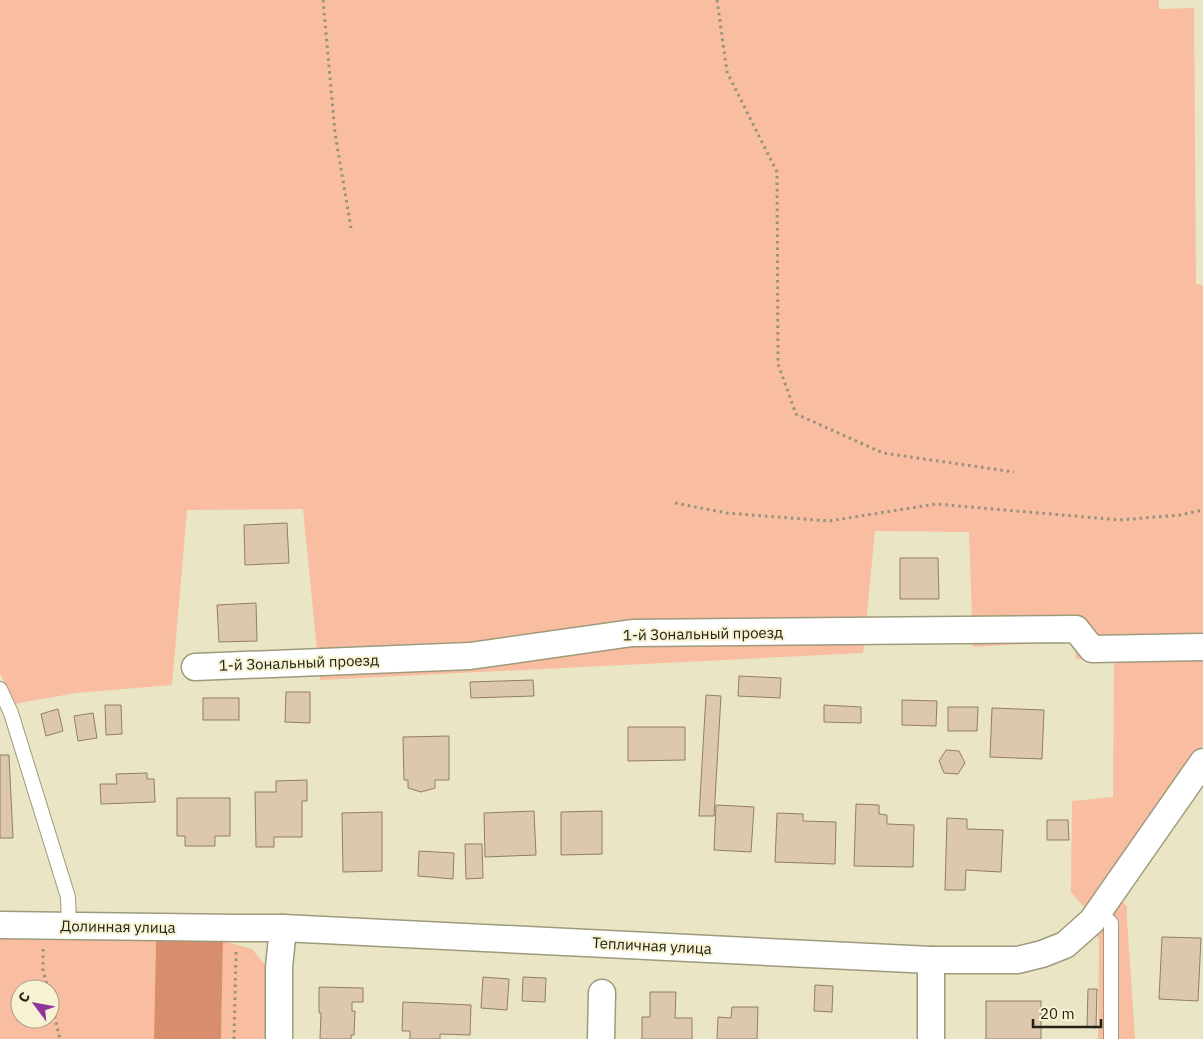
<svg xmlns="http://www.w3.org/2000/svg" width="1203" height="1039" font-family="'IBM Plex Sans',sans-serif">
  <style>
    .green { fill: #f9bda2; fill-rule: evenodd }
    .forest { fill: #d88e6c }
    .building { fill: #ddc7ad; stroke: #927e66 }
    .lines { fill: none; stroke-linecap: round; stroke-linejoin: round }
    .lane-casing { stroke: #9e9a7c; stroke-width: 16 }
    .street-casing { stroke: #9e9a7c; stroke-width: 29 }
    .path { stroke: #96927b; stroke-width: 3; stroke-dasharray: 2.5 4; stroke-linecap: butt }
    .lane { stroke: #fff; stroke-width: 14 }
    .street { stroke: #fff; stroke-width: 26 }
    .labels { text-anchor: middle; stroke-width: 4; stroke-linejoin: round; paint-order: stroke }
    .street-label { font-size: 15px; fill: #232115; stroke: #f7f3d2 }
  </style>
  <rect width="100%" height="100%" fill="#eae5c5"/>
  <!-- green -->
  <g class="green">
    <path d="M 0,0 L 1159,0 L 1159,9 L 1194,8 L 1196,284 L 1203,285 L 1203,745 L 1105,887 L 1087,911 L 1071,892 L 1072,801 L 1113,797 L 1114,659 L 1076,659 L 1075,641 L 973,647 L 969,532 L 875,531 L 863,653 L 320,680 L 303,509 L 187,510 L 172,685 L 76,693 L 14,704 L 0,673 Z"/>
    <path d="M 1117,897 L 1127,906 L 1127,919 L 1135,1039 L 1098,1039 L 1099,940 L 1094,929 Z"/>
    <path d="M 0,938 L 156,940 L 154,1039 L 0,1039 ZM 20,989 L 50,989 L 50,1019 L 20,1019 Z"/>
    <path d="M 223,941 L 252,949 L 267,967 L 265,1039 L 221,1039 Z"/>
  </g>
  <!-- forest -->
  <path class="forest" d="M 156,940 L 223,941 L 221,1039 L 154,1039 Z"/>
  <!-- building -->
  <g class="building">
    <path d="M 287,523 L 289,563 L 245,565 L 244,525 Z"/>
    <path d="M 900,558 L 938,558 L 939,599 L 900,599 Z"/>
    <path d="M 256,603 L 257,641 L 219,642 L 217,605 Z"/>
    <path d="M 739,676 L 781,678 L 780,698 L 738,696 Z"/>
    <path d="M 533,680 L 534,696 L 471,698 L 470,682 Z"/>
    <path d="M 286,692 L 310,692 L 310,723 L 285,722 Z"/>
    <path d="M 706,695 L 721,696 L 714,816 L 699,816 Z"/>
    <rect x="203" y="698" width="36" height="22"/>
    <path d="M 902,700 L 937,701 L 936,726 L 902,725 Z"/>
    <path d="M 105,705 L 121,705 L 122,734 L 106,735 Z"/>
    <path d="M 824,705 L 861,707 L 861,723 L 824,722 Z"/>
    <path d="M 948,707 L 978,707 L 977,731 L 948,731 Z"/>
    <path d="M 992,708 L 1044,710 L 1042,759 L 990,757 Z"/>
    <path d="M 58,709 L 63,731 L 46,736 L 41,714 Z"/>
    <path d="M 93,713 L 97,738 L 78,741 L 74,716 Z"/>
    <path d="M 628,727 L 685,727 L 685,760 L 628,761 Z"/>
    <path d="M 449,736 L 449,780 L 435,780 L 435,788 L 421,792 L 408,788 L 408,780 L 404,780 L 403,737 Z"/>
    <path d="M 946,750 L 959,751 L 965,763 L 958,774 L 944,773 L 939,761 Z"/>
    <path d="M 0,755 L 9,755 L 13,838 L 0,838 Z"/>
    <path d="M 147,773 L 147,779 L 154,779 L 155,802 L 101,804 L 100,784 L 117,784 L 116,774 Z"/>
    <path d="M 307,780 L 307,801 L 302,801 L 302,837 L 274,837 L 274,847 L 256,847 L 255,792 L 276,792 L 276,781 Z"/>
    <path d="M 177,798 L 230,798 L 230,836 L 215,836 L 215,846 L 185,846 L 185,836 L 177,836 Z"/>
    <path d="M 856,804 L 879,805 L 879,814 L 887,815 L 887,824 L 914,825 L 913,867 L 854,866 Z"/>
    <path d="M 716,805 L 754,807 L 751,852 L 714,850 Z"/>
    <path d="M 534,811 L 536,855 L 485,857 L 484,813 Z"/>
    <path d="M 602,811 L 602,854 L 561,855 L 561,812 Z"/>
    <path d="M 382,812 L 382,871 L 343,872 L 342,813 Z"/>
    <path d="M 777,813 L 803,814 L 803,821 L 836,822 L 835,864 L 775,862 Z"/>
    <path d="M 947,818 L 967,819 L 967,829 L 1003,830 L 1001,872 L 966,870 L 965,890 L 945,890 Z"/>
    <path d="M 1047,820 L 1068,820 L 1069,840 L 1047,840 Z"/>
    <path d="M 465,844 L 482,844 L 483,878 L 466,879 Z"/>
    <path d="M 419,851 L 454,853 L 453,879 L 418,876 Z"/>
    <path d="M 1162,937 L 1201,938 L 1198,1001 L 1159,999 Z"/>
    <path d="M 483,977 L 509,979 L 507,1010 L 481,1008 Z"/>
    <path d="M 523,977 L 546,978 L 545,1002 L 522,1001 Z"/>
    <path d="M 815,985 L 833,986 L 832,1012 L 814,1011 Z"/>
    <path d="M 319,987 L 363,988 L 363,1002 L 352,1002 L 352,1011 L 355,1011 L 354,1035 L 351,1035 L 351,1039 L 320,1039 L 321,1013 L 319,1013 Z"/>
    <path d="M 1088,989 L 1097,989 L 1096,1028 L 1087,1027 Z"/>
    <path d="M 650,992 L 676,992 L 675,1018 L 692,1018 L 692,1039 L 642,1039 L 642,1017 L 650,1017 Z"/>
    <rect x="986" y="1001" width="55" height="38"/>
    <path d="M 403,1002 L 471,1005 L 470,1035 L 440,1034 L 440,1039 L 410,1039 L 410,1031 L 402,1031 Z"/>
    <path d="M 732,1007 L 758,1007 L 757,1039 L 717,1039 L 718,1017 L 731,1018 Z"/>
  </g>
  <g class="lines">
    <defs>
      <g id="lane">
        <path d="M 0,689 L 11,713 L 68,897 L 69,926"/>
        <path d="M 1099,912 L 1111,923 L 1111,1039"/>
      </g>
      <g id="street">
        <path d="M 195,667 L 470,656 L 632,633 L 1076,629 L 1092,649 L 1203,647"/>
        <path d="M 0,925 L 237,928 L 283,928 L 931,960 L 1018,960 L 1042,954 L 1065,945 L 1092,921 L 1203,762"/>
        <path d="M 279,1039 L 279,967 L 283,928"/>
        <path d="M 601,1039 L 602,993"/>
        <path d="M 931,1039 L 931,960"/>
      </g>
    </defs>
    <!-- lane casing -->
    <use href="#lane" class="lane-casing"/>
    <!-- street casing -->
    <use href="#street" class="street-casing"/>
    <!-- path -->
    <g class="path">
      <path d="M 323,0 L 335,133 L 351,228"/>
      <path d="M 717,0 L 727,72 L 777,172 L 778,364 L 796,414 L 883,453 L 1014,472"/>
      <path d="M 675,503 L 727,513 L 829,521 L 936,504 L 1120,520 L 1180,515 L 1203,510"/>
      <path d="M 43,949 L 43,970 L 48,989"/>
      <path d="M 50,997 L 60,1039"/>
      <path d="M 234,1039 L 236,952"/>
    </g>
    <!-- lane -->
    <use href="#lane" class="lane"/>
    <!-- street -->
    <use href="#street" class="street"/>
  </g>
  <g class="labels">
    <!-- street labels -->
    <g class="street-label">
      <text transform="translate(703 634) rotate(-1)" y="5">1-й Зональный проезд</text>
      <text transform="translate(299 663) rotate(-2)" y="5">1-й Зональный проезд</text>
      <text transform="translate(118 927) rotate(1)" y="5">Долинная улица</text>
      <text transform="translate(652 946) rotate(3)" y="5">Тепличная улица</text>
    </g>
  </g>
  <!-- north arrow -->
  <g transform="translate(35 1004) rotate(302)"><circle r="24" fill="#f7f3d2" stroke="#a29f86"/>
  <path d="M0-4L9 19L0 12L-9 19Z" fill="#90349e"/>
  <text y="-8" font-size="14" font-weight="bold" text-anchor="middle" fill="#232115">С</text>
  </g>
  <!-- scale -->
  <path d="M1033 1019v8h68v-8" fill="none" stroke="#232115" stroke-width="2.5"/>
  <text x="1040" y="1019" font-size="15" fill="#232115" stroke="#f7f3d2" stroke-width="4" paint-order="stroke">20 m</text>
</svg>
